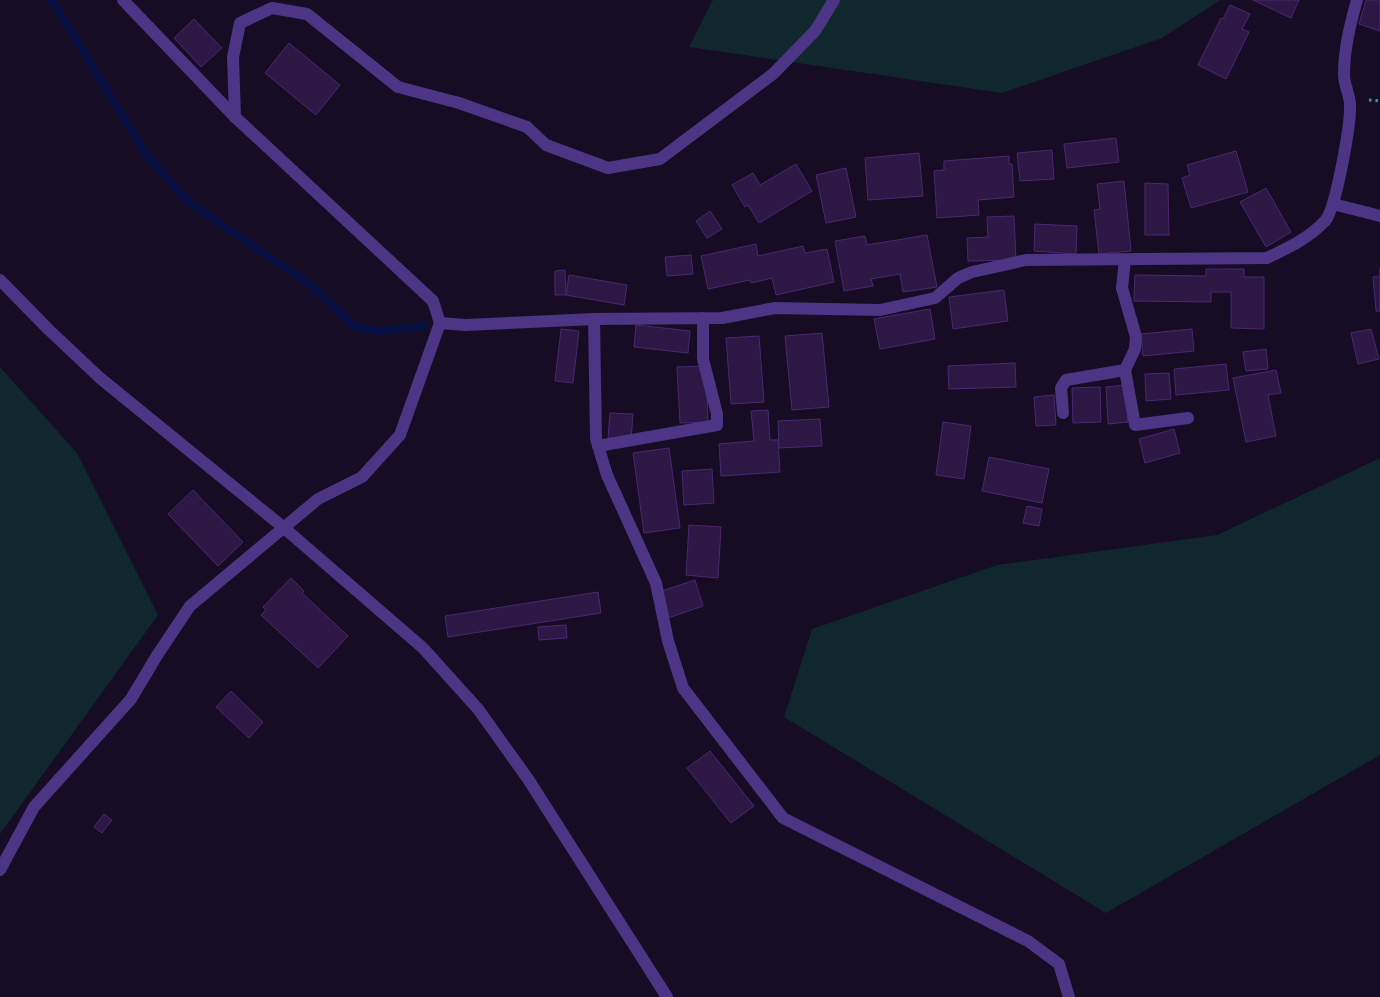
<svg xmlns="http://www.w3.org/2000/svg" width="1380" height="997" font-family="Arial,sans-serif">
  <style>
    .green { fill: #0f272d }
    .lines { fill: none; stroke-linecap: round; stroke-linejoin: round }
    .stream { stroke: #070e41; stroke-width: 8 }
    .building { fill: #2c1745; stroke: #492872 }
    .path { stroke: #289eb9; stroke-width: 3; stroke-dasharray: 2.5 4; stroke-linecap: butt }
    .minor { stroke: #4c3584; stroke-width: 12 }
    .tertiary { stroke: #4c3584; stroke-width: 12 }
  </style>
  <rect width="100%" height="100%" fill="#160c23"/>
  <!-- green -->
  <g class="green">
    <path d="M 713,0 L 1220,0 L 1162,38 L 1002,93 L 689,47 Z"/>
    <path d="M 0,367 L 77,453 L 158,615 L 0,834 Z"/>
    <path d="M 1380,458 L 1380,755 L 1106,913 L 784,717 L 812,629 L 997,565 L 1217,535 Z"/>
  </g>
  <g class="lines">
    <!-- stream -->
    <path class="stream" d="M 50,0 L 55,5 L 147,156 L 190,203 L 312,286 L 355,327 L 379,331 L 424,326"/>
  </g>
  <!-- building -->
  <g class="building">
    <path d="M 1253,0 L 1299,0 L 1291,18 Z"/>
    <path d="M 1366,0 L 1380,0 L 1380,31 L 1359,24 Z"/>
    <path d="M 1230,5 L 1250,14 L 1242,29 L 1249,32 L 1226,79 L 1198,65 L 1221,18 L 1223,19 Z"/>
    <path d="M 194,19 L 222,48 L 201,67 L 174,38 Z"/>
    <path d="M 289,43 L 340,85 L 316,115 L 265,73 Z"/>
    <path d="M 1116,138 L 1119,162 L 1067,168 L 1064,144 Z"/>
    <path d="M 1052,150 L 1054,179 L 1020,181 L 1017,153 Z"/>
    <path d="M 1236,151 L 1248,192 L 1191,208 L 1182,178 L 1190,175 L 1187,165 Z"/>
    <path d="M 919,153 L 923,196 L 868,200 L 865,158 Z"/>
    <path d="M 1009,156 L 1009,164 L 1012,164 L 1014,197 L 978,200 L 979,215 L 937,218 L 934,171 L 944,170 L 944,161 Z"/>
    <path d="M 796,164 L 812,191 L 759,223 L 748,205 L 745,207 L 732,185 L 753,173 L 760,185 Z"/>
    <path d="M 846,168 L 856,217 L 826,223 L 816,175 Z"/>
    <path d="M 1124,181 L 1131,251 L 1099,254 L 1094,210 L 1100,209 L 1097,184 Z"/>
    <path d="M 1145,183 L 1168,184 L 1169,235 L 1145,235 Z"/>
    <path d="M 1266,188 L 1291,232 L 1266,247 L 1240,202 Z"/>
    <path d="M 710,211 L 722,229 L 707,238 L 696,221 Z"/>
    <path d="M 1014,216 L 1016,260 L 968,261 L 967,238 L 988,237 L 987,217 Z"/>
    <path d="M 1035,224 L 1077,226 L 1076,254 L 1034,251 Z"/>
    <path d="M 927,235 L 937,287 L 903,292 L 900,274 L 871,279 L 873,286 L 844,291 L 835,241 L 865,236 L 867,245 Z"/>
    <path d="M 756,244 L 758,256 L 803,246 L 805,253 L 827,249 L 834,282 L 776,295 L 772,278 L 751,283 L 750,280 L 708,289 L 701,256 Z"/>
    <path d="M 691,255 L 693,274 L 667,276 L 665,257 Z"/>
    <path d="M 1380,268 L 1380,311 L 1376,311 L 1373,277 L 1380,276 Z"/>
    <path d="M 1206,269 L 1244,269 L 1244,277 L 1264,277 L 1264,329 L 1231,328 L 1231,292 L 1211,292 L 1211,302 L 1134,301 L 1135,275 L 1206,276 Z"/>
    <path d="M 565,270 L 566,295 L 555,295 L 555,271 Z"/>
    <path d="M 569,275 L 627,285 L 624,305 L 566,295 Z"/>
    <path d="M 1004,290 L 1008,321 L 953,329 L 949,297 Z"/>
    <path d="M 930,309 L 935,339 L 880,349 L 874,319 Z"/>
    <path d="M 636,325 L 690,331 L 688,353 L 634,347 Z"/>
    <path d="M 561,329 L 579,331 L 573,383 L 555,381 Z"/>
    <path d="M 1192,329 L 1194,351 L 1143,356 L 1141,334 Z"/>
    <path d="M 1371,329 L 1379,359 L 1358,364 L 1351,333 Z"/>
    <path d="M 822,333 L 829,407 L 792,410 L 785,336 Z"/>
    <path d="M 759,336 L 764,402 L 731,404 L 726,338 Z"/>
    <path d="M 1266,349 L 1268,369 L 1246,371 L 1243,352 Z"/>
    <path d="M 1015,363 L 1016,387 L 949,389 L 948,366 Z"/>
    <path d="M 1226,364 L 1229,390 L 1176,395 L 1174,369 Z"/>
    <path d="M 706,366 L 708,422 L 680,423 L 677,367 Z"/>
    <path d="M 1276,370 L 1281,393 L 1268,395 L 1276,436 L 1246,442 L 1233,378 Z"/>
    <path d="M 1169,373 L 1171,399 L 1146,401 L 1145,374 Z"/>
    <path d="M 1125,385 L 1128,422 L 1108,424 L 1106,387 Z"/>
    <path d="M 1100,387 L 1101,422 L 1073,423 L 1072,388 Z"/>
    <path d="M 1054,395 L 1056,425 L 1036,426 L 1034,397 Z"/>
    <path d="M 768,410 L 770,440 L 778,440 L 780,472 L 721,476 L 719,444 L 754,441 L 751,411 Z"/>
    <path d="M 610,413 L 633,414 L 631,440 L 608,438 Z"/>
    <path d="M 820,419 L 822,446 L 779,448 L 778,421 Z"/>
    <path d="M 943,422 L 971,426 L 964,479 L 936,475 Z"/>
    <path d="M 1174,429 L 1180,453 L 1145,463 L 1139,439 Z"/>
    <path d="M 669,448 L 680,528 L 644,533 L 633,453 Z"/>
    <path d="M 989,457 L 1049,469 L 1042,503 L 982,491 Z"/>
    <path d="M 712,469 L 714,503 L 684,505 L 682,471 Z"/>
    <path d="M 193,490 L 243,542 L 218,566 L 168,514 Z"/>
    <path d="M 1027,506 L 1042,509 L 1039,526 L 1023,523 Z"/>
    <path d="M 689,525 L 721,527 L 718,578 L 686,575 Z"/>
    <path d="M 291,578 L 304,591 L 302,593 L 348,636 L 318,668 L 261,615 L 266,610 L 263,607 Z"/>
    <path d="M 695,580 L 703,606 L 668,618 L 659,592 Z"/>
    <path d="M 598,592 L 601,613 L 448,637 L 445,616 Z"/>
    <path d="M 566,625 L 567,638 L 539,640 L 538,627 Z"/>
    <path d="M 231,691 L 263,722 L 249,738 L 216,707 Z"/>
    <path d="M 710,751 L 754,806 L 731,823 L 687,768 Z"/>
    <path d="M 104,814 L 112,820 L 102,833 L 94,827 Z"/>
  </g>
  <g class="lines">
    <!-- path -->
    <path class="path" d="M 1369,100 L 1380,101"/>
    <!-- minor -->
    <g class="minor">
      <path d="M 235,117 L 233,57 L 240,23 L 272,8 L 307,14 L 398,87 L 459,103 L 527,127 L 546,145 L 608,168 L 660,159 L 773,74 L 815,31 L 834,0"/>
      <path d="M 1333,204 L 1380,216"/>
      <path d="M 594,319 L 596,439 L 607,475 L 656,583 L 668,641 L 683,688 L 783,818 L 1028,941 L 1059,964 L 1069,997"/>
      <path d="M 440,323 L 465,325 L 594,319 L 722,318 L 775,308 L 880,310 L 935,298 L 958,278 L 972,272 L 1026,260 L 1267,258 C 1288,248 1309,238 1325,221 C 1336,209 1351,123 1350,105 C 1350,95 1344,85 1344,75 C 1344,49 1350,25 1357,0"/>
      <path d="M 1125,370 L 1135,425 L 1188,418"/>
      <path d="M 1063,413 L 1061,388 L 1066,380 L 1125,370 L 1135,349 L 1136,337 L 1122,288 L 1125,260"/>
      <path d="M 598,446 L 717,425 L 717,414 L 703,359 L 703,318"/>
      <path d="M 0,870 L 34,807 L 131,699 L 156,657 L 190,606 L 318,499 L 362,477 L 400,435 L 440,323 L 433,301 L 235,117 L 123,0"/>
    </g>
    <!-- tertiary -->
    <path class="tertiary" d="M 0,280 L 48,329 L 100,378 L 283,527 L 423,648 L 478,709 L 528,779 L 667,997"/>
  </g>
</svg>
